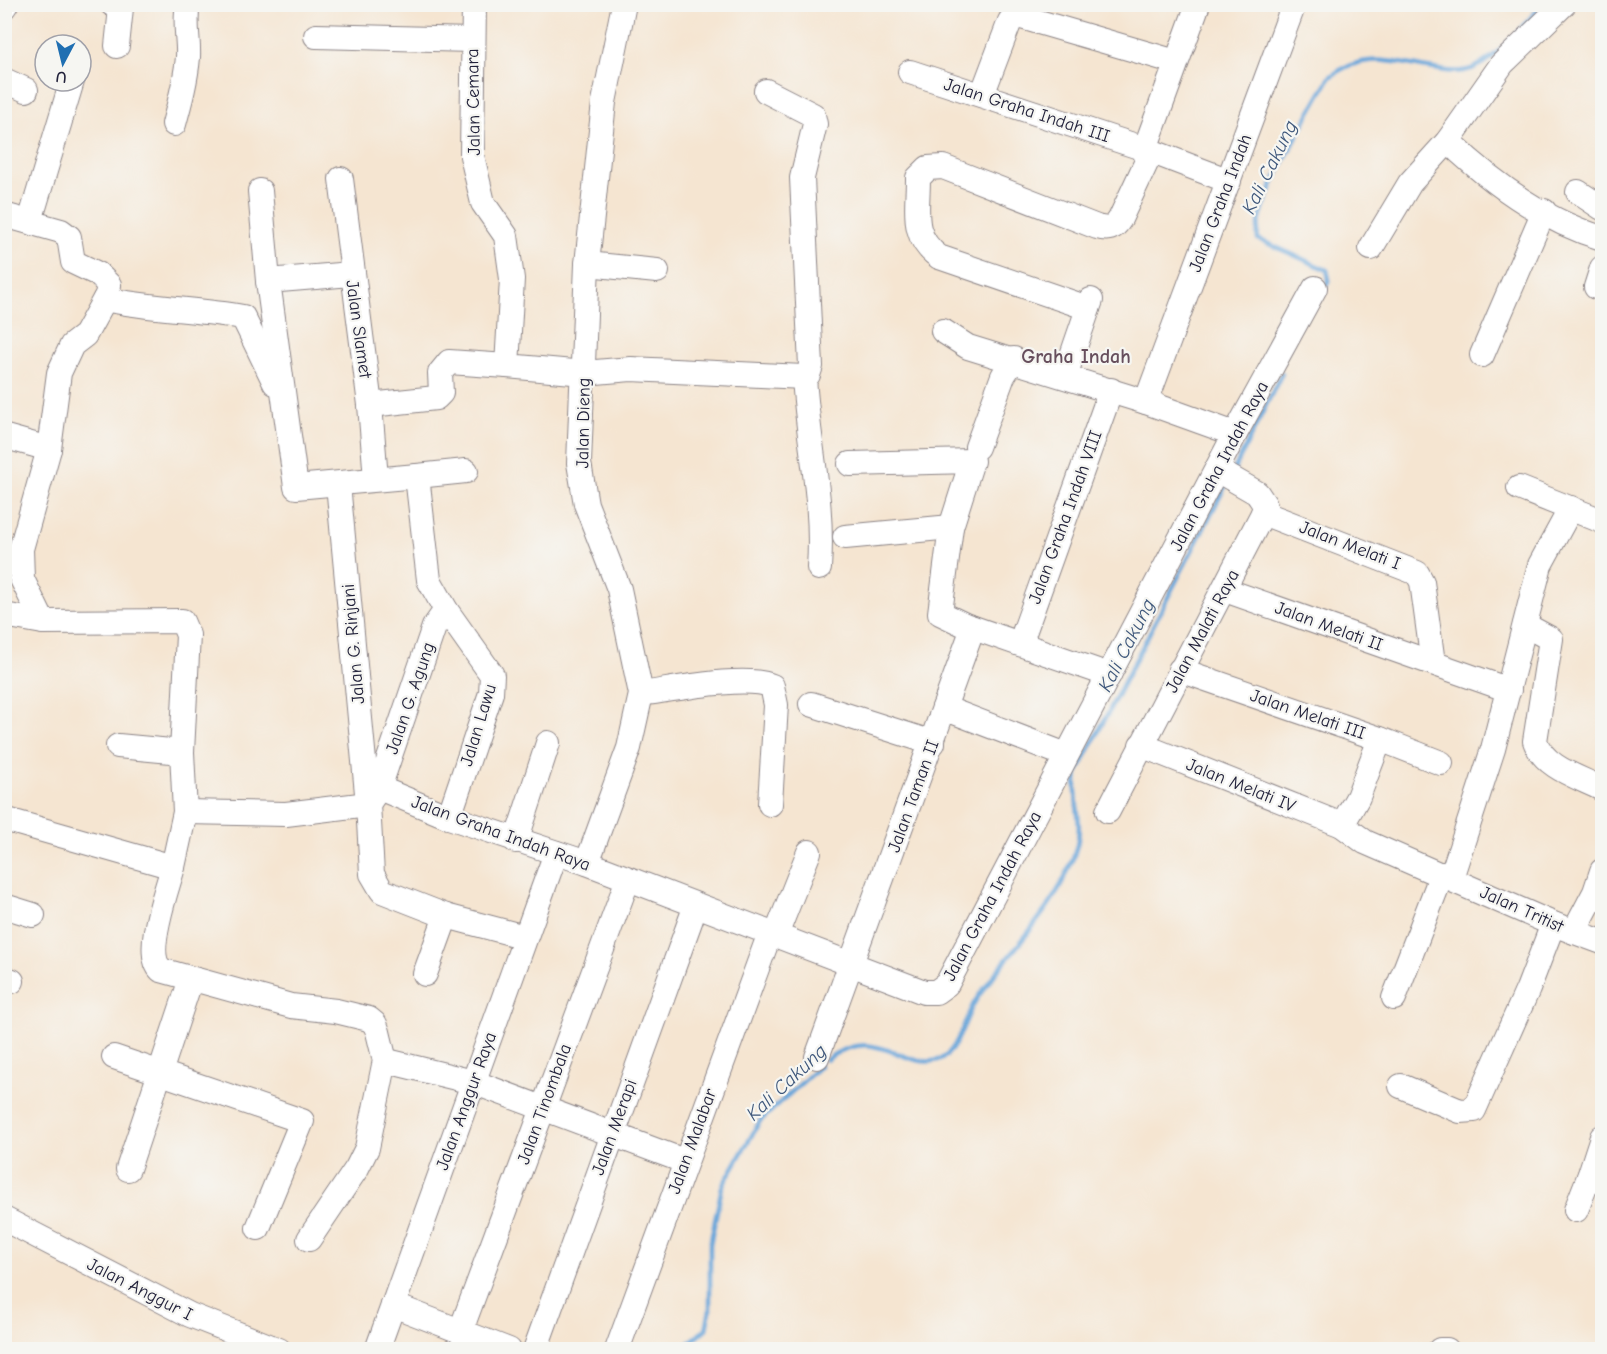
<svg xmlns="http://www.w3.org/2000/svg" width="1607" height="1354" font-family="'Comic Neue',sans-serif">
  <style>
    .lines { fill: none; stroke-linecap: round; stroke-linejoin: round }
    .stream { stroke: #68a6da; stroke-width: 4.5 }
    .minor-casing { stroke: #8c8486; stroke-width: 26 }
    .minor { stroke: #fff; stroke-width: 24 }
    .labels { text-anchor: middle; stroke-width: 4.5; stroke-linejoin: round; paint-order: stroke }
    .street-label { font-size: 18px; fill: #22223b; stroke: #f6f6f2 }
    .water-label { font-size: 20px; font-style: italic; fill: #3e577b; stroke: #f6f6f2 }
    .neighbourhood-label { font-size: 20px; font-weight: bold; fill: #674f5d; stroke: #f6f6f2 }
  </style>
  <rect width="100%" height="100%" fill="#f6f6f2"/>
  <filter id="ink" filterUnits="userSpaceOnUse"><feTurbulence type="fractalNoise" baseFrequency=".0167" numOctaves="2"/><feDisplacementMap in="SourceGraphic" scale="12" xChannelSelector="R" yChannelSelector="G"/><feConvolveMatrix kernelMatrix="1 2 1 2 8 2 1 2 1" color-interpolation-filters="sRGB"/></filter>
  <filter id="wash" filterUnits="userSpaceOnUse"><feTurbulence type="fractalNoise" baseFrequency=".008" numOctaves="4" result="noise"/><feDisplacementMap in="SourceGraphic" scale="24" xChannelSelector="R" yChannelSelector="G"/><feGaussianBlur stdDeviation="1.35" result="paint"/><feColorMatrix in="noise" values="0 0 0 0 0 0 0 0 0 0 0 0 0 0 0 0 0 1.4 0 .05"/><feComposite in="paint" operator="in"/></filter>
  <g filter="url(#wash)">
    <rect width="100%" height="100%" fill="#f5e5d1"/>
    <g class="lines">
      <!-- stream -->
      <g class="stream">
        <path d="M 1324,290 L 1329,279 L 1327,270 L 1258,239 C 1252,209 1313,107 1330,77 C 1365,49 1398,64 1440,70 C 1452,72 1464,73 1476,67 C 1502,54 1523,25 1543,4"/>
        <path d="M 1234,470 L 1282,373"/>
        <path d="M 826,1060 C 875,1022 902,1070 938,1060 C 958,1054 965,1016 976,1000 C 1009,950 1062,905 1077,845 C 1083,820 1072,797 1077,773 L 1227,483"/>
        <path d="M 680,1350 L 706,1329 L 710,1310 L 710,1244 L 722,1187 L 760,1121 L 820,1066"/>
      </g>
    </g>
  </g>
  <g filter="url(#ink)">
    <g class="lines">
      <defs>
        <g id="minor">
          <path d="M 112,4 L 121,8 L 117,46"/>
          <path d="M 474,4 L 472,156 L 483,203 L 506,236 L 512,279 L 507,366 L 584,373 L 631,369 L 804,377 L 808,375 L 811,366 L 802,178 L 815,124 L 813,115 L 766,91"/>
          <path d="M 4,7 L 6,4"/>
          <path d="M 316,36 L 472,40"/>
          <path d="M 910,72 L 1145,149 L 1229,181"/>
          <path d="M 4,80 L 26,90"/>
          <path d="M 982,95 L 1010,21 L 1018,16 L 1176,62"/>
          <path d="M 174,124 C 180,102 186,80 188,57 C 189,40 184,23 188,4"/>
          <path d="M 1448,141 C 1491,182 1545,221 1602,238"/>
          <path d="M 1145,149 L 1198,4"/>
          <path d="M 341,179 L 370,405 L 376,479"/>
          <path d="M 260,191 L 268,281 L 296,487 L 417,476 L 429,580 L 446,610 L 492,675 L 491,693 L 449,817"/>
          <path d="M 1578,192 L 1602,208"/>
          <path d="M 4,215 L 61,231 L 69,237 L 73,262 L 98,274 L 109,285 L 107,295 L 85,335 L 72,345 L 59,373 L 49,449 L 21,549 L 22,579 L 43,622"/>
          <path d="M 30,221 L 72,81"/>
          <path d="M 1371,248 L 1410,183 L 1448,141 L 1502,64 L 1564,4"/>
          <path d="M 587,264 L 657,271"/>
          <path d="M 268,281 L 351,274"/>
          <path d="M 1596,287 L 1602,268"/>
          <path d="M 105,299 C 150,309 197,309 243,317 L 275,383"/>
          <path d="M 1088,308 L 939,257 C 910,236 918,210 918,178 L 928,168 L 943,167 L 1097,227 C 1108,230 1114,229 1120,219 L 1147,161 L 1145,149"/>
          <path d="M 943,331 L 968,347 L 1146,402 L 1235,434"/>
          <path d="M 1482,355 L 1544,211"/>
          <path d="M 1065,376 L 1091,300"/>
          <path d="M 804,377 C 808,444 824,500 819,568"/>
          <path d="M 1146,402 L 1294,4"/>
          <path d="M 370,405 L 436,398 L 441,393 L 440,373 L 449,362 L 507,366"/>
          <path d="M 4,441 L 6,437 L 49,449"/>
          <path d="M 977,447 L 1003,376 L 1014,359"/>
          <path d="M 850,464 L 972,461 L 951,527 L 940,613 L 965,625 L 1109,675"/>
          <path d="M 417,476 L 466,471"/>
          <path d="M 338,484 L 368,804 L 372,874 L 382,891 L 446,916 L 525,937"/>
          <path d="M 1519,488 L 1602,521"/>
          <path d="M 1263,513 L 1417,573 L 1422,582 L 1433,663"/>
          <path d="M 845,537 L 951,527"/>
          <path d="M 1225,590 L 1509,690"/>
          <path d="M 4,615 L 43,622 L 182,621 L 188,635 L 182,752 L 185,812 L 173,867"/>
          <path d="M 1525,625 L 1551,639 L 1535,741 C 1544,768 1579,777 1602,789"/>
          <path d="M 1020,644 L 1111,390"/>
          <path d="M 1180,670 L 1380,739 L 1358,797 L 1342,825"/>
          <path d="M 641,694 C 671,690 746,674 772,686 L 776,705 L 770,804"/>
          <path d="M 811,704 L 933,743"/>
          <path d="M 944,708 L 1066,755"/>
          <path d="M 1380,739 L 1441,763"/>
          <path d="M 1141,745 L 1342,825 L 1365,842 L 1553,924 L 1602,942"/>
          <path d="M 118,746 L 182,752"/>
          <path d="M 379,788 L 434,627 L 446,610"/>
          <path d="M 368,804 L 379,788 L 449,817 L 587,863 L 924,992 L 936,992 L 947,984 L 1235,434 L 1315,288"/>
          <path d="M 1108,811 L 1263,513 L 1265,505 L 1257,493 L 1217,470"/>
          <path d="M 185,812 L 286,814 L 368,804"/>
          <path d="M 4,819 L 173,867 C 167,890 143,953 161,970 L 291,1006 L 336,1011 L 369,1019 L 375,1024 L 378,1032 L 386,1065"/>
          <path d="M 516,841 L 548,743"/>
          <path d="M 587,863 L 629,748 L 641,694 L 619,589 L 586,504 L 579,463 L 587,264 L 604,102 L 624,4"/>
          <path d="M 1451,878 L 1493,749 L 1540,565 L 1571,508"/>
          <path d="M 4,906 L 33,915"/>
          <path d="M 1574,932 L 1595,892 L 1602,871"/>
          <path d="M 776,935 L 809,852"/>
          <path d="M 425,974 L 446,916"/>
          <path d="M 4,978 L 12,981"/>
          <path d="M 1394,998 L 1442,874"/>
          <path d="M 114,1057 L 302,1121 L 258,1228"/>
          <path d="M 817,1057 L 973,628"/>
          <path d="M 1401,1086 L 1460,1111 L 1474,1110 L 1528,989 L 1553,924"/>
          <path d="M 1602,1137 L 1589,1177 L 1602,1182"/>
          <path d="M 128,1169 L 191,979"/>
          <path d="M 1576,1210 L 1589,1177"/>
          <path d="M 4,1219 L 190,1315 L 279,1350"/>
          <path d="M 309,1239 L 357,1168 L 367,1148 L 384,1065 L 391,1062 L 473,1082 L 684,1161"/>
          <path d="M 393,1305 L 509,1350"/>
          <path d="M 461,1330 L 628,879"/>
          <path d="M 377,1350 L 556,853"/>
          <path d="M 535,1350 L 696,905"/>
          <path d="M 617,1350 L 770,933"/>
          <path d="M 1440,1350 L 1447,1350"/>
        </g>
      </defs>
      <!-- minor casing -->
      <use href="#minor" class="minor-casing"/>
      <!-- minor -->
      <use href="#minor" class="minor"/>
    </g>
  </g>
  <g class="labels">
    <!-- street labels -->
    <g class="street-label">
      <text transform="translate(473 102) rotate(-91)" y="6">Jalan Cemara</text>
      <text transform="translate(1027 110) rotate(18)" y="6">Jalan Graha Indah III</text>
      <text transform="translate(1220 203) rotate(-69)" y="6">Jalan Graha Indah</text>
      <text transform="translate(359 329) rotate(82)" y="6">Jalan Slamet</text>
      <text transform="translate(583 423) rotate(-89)" y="6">Jalan Dieng</text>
      <text transform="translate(1219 466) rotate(-62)" y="6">Jalan Graha Indah Raya</text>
      <text transform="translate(1065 517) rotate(-70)" y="6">Jalan Graha Indah VIII</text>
      <text transform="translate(1350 545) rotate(21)" y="6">Jalan Melati I</text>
      <text transform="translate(1329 626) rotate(20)" y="6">Jalan Melati II</text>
      <text transform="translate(1202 631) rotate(-62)" y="6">Jalan Malati Raya</text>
      <text transform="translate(353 644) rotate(-95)" y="6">Jalan G. Rinjani</text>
      <text transform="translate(410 698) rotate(-71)" y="6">Jalan G. Agung</text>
      <text transform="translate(1308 714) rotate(19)" y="6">Jalan Melati III</text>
      <text transform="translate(478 725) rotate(-73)" y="6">Jalan Lawu</text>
      <text transform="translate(1241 785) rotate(22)" y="6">Jalan Melati IV</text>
      <text transform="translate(913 796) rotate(-70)" y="6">Jalan Taman II</text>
      <text transform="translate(501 833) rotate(20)" y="6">Jalan Graha Indah Raya</text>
      <text transform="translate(992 896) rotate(-62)" y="6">Jalan Graha Indah Raya</text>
      <text transform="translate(1522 909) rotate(24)" y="6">Jalan Tritist</text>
      <text transform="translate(466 1101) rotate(-70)" y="6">Jalan Anggur Raya</text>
      <text transform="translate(544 1104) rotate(-70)" y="6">Jalan Tinombala</text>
      <text transform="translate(614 1127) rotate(-70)" y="6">Jalan Merapi</text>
      <text transform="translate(692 1141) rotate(-70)" y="6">Jalan Malabar</text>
      <text transform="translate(140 1289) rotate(27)" y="6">Jalan Anggur I</text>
    </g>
    <!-- water labels -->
    <g class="water-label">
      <text transform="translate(1269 167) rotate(-64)" y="7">Kali Cakung</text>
      <text transform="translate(1126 645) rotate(-63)" y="7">Kali Cakung</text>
      <text transform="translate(786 1082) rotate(-43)" y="7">Kali Cakung</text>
    </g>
    <!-- neighbourhood labels -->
    <g class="neighbourhood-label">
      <text x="1076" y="363">Graha Indah</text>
    </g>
  </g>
  <!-- margin -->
  <rect width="1607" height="1354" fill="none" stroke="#f6f6f2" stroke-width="24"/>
  <!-- north arrow -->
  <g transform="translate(63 63) rotate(187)"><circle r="28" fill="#f6f6f2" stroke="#a1a1a9" stroke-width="1.5"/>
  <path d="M0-4.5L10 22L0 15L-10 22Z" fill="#1f6fb2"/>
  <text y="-9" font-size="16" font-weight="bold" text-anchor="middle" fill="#22223b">U</text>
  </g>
</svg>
